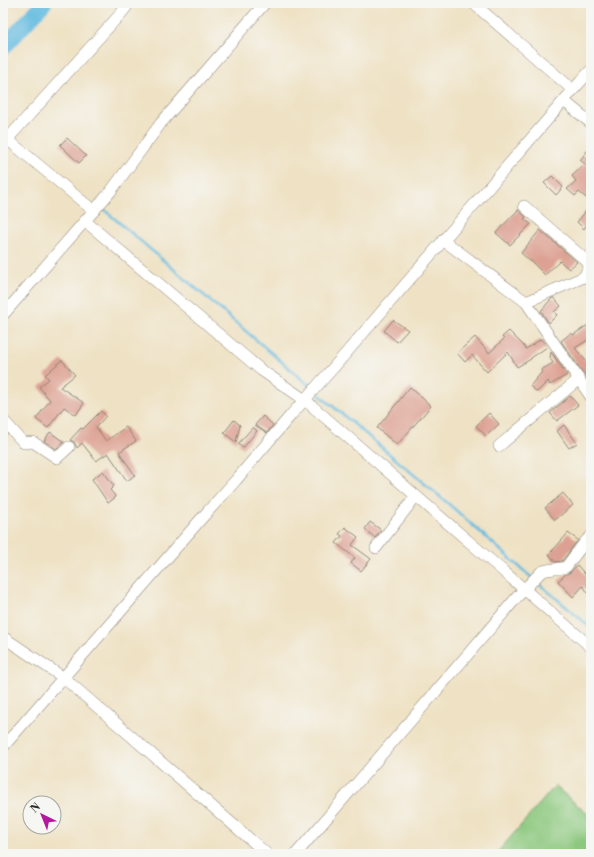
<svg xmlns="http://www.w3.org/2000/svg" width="594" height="857" font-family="'Libre Bodoni',serif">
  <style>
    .green { fill: #8cc87e; stroke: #5c7a54 }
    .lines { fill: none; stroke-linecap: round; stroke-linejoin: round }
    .stream { stroke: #63bbe0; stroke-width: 2.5 }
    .river { stroke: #63bbe0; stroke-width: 16 }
    .building { fill: #dda193 }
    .minor-casing { stroke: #8d8678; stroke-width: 12 }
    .minor { stroke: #fff; stroke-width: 11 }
  </style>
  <rect width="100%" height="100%" fill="#f6f6f2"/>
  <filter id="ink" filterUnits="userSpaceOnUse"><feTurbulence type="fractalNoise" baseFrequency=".025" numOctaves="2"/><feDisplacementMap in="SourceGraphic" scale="8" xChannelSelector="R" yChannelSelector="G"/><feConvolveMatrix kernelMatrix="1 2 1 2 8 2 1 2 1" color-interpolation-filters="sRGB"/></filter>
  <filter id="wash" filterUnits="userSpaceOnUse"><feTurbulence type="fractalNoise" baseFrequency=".012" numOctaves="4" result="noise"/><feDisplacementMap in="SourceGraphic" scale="16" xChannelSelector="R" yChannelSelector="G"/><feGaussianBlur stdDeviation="0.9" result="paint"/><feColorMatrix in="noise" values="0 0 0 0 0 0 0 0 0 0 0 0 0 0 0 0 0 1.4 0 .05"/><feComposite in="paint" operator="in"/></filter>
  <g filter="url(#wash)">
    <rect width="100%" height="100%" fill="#efe2c4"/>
    <!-- green -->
    <path class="green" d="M 555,786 L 591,817 L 591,854 L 496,854 Z"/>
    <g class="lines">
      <!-- stream -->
      <g class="stream">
        <path d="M 101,207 L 311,387"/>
        <path d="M 316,392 L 451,506 L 532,578"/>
        <path d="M 536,581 L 591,628"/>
      </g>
      <!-- river -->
      <path class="river" d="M 3,48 L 44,3"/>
    </g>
    <g id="blocks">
      <!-- building -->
      <g class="building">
        <path d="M 67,138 L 86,156 L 79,163 L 60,145 Z"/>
        <path d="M 591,146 L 591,202 L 579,192 L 575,196 L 567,189 L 576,181 L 572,176 L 585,164 L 580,160 Z"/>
        <path d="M 552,176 L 563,187 L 556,195 L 544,183 Z"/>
        <path d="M 591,205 L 591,230 L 586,226 L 584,229 L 577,222 Z"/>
        <path d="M 518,210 L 526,217 L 524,219 L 531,224 L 510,245 L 496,233 Z"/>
        <path d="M 540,230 L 577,262 L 569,269 L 560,261 L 545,275 L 531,261 L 530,261 L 521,253 Z"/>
        <path d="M 552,298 L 554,298 L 561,306 L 554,312 L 557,315 L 549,323 L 541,311 Z"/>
        <path d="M 393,320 L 408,330 L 397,342 L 384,331 Z"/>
        <path d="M 591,323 L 591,338 L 575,348 L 591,367 L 591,382 L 581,370 L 561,341 L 571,333 L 573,335 Z"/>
        <path d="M 509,331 L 523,345 L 526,349 L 541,339 L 547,347 L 531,358 L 531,359 L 517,367 L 508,352 L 487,372 L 472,355 L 465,362 L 457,353 L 475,337 L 489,353 L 504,339 L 502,337 Z"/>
        <path d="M 551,352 L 567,375 L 550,385 L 548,381 L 537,392 L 530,386 L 542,372 L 541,370 L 553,363 L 550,358 Z"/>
        <path d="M 62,360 L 75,375 L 60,387 L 84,403 L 76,415 L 64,407 L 48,428 L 36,419 L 50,400 L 39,387 L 49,379 L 45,375 Z"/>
        <path d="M 410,387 L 431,406 L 397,445 L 377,428 Z"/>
        <path d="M 570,396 L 578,405 L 557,421 L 550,413 Z"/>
        <path d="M 101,411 L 106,416 L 96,427 L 106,441 L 126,427 L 136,441 L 119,452 L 135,475 L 127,481 L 108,453 L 96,461 L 82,443 L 77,448 L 74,442 L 70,440 L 81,428 L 83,429 Z"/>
        <path d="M 489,413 L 499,424 L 486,436 L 476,426 Z"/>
        <path d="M 263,416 L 273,425 L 267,433 L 255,425 Z"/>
        <path d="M 234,420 L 240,425 L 236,442 L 224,433 Z"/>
        <path d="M 564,425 L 577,443 L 569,448 L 557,431 Z"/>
        <path d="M 253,427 L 257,431 L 243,448 L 238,444 Z"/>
        <path d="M 50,432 L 64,442 L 56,449 L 44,441 Z"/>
        <path d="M 103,471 L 114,486 L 110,490 L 116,497 L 108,503 L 92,479 Z"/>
        <path d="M 563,493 L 573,505 L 555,520 L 545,508 Z"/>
        <path d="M 370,522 L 381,530 L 375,538 L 365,529 Z"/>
        <path d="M 345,527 L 358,537 L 352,545 L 371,559 L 361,571 L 351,563 L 355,558 L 336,543 L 342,536 L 339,534 Z"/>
        <path d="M 568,533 L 578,540 L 562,561 L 555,562 L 549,554 L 555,548 Z"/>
        <path d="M 577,565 L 591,581 L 591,597 L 583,586 L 573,597 L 558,581 L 566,574 L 571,572 Z"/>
      </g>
    </g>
  </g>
  <g filter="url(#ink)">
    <use href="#blocks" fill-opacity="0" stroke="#8d8678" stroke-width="1"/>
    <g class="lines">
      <defs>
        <g id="minor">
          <path d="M 473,3 L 573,90"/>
          <path d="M 564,101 L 591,123"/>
          <path d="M 7,139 L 94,211"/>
          <path d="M 3,144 L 124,10 L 129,3"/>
          <path d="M 524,206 L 590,264"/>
          <path d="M 85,221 L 261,370 L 305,400 L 591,647"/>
          <path d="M 443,240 L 526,302 L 591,397"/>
          <path d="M 526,302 L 584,277 L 591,262"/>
          <path d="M 3,315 L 111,191 L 161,123 L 265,3"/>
          <path d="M 3,420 L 24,443 L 33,442 L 57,458 L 69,447"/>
          <path d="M 499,446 L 579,379"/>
          <path d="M 376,548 L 416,496"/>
          <path d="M 3,637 L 64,678 L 267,854"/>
          <path d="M 3,747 L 201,519 L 236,480 L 291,415 L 334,367 L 573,90 L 591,70"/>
          <path d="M 296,854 L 518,596 L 541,572 C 549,568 558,570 566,567 L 585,542 L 591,536"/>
        </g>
      </defs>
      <!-- minor casing -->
      <use href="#minor" class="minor-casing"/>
      <!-- minor -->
      <use href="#minor" class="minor"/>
    </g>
  </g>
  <!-- margin -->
  <rect width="594" height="857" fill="none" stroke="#f6f6f2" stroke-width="16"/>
  <!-- north arrow -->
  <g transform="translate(42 815) rotate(317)"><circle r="19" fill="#f6f6f2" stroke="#a5a5a2"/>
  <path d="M0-3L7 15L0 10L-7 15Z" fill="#b5179e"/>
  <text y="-6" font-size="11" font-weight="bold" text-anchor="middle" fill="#2b2b2b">N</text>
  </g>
</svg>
